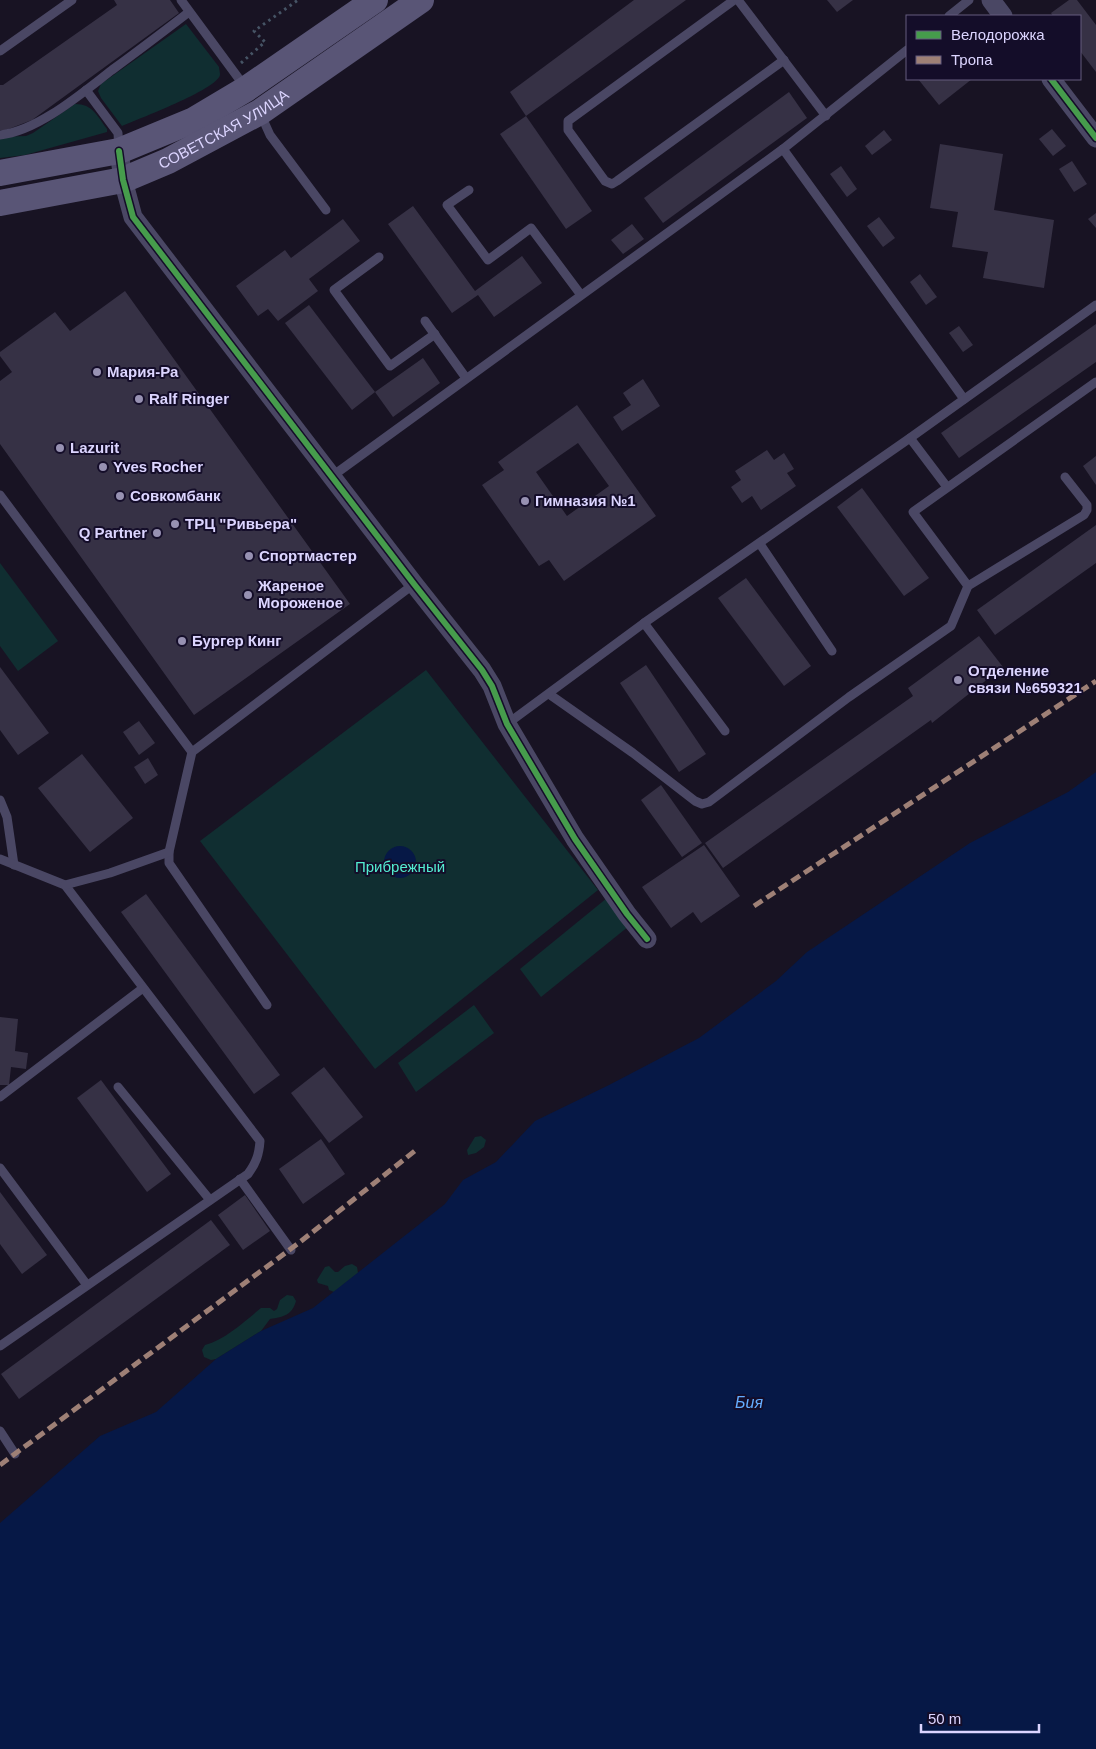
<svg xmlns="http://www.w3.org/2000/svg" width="1096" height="1749" font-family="Helvetica,sans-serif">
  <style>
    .green { fill: #102e31 }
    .water { fill: #061846 }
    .building { fill: #363145; fill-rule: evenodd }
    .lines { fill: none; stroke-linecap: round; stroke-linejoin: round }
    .path { stroke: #465465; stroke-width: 3; stroke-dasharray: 2.5 4; stroke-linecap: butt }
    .lane { stroke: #4a4764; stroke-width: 9 }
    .street { stroke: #4a4764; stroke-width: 19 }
    .secondary { stroke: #595576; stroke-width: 26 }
    .quiet { stroke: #9e8076; stroke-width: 5; stroke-dasharray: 10 5; stroke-linecap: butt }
    .cycleway-casing { stroke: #140d29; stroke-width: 9 }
    .cycleway { stroke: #469c4c; stroke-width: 6 }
    .poi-dot { fill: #9791b2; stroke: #140d29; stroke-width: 2 }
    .labels { text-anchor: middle; stroke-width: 4; stroke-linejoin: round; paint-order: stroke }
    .street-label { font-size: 15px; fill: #dcd5ff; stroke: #140d29 }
    .poi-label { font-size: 15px; font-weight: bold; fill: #dcd5ff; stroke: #140d29; text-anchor: start }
    .park-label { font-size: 15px; fill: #53edd1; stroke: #140d29 }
    .water-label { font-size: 16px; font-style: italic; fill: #63acff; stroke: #140d29 }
  </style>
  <rect width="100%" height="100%" fill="#181323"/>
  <!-- green -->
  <g class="green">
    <path d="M 186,24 L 219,67 C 219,69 220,72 220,75 C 216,90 138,119 122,126 L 101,98 L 98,91 L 101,84 Z"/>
    <path d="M 75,104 C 93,104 97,116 107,129 L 107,132 L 25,155 L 0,158 L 0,137 L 26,136 L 33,133 Z"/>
    <path d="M 0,563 L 58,641 L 18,671 L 0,646 Z"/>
    <path d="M 426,670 L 598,890 L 375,1069 L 200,841 Z"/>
    <path d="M 607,898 L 629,926 L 541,997 L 520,969 Z"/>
    <path d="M 474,1005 L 494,1033 L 416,1092 L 398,1063 Z"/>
    <path d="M 481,1136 L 486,1140 L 484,1147 L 476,1153 L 468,1155 L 467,1150 L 475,1137 Z"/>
    <path d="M 352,1264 L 357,1267 L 358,1273 L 334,1292 L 329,1290 L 328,1286 L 318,1283 L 317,1280 L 325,1267 L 329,1266 L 335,1272 L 338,1272 L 345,1266 Z"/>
    <path d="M 287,1295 L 293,1296 L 296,1301 C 292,1315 284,1317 270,1319 L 261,1331 L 216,1359 L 211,1360 L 204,1357 L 202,1350 L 205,1345 C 226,1339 245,1321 261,1308 L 270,1308 L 274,1311 L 277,1309 L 280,1300 Z"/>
  </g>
  <!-- water -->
  <g class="water">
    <path d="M 1096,772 L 1096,1749 L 0,1749 L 0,1523 L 100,1436 L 156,1412 L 216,1359 L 261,1331 L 313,1308 L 445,1204 L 463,1180 L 496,1162 L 535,1121 L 609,1085 L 699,1038 L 776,981 L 807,952 L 970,843 L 1068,792 Z"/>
    <circle cx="400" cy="862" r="16"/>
  </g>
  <!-- building -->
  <g class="building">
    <path d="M 114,0 L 170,0 L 179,13 L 32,120 L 6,130 L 0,130 L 0,85 L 3,85 L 117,5 Z"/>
    <path d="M 634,0 L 686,0 L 526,116 L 510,92 Z"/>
    <path d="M 827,0 L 853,0 L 837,12 Z"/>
    <path d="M 1069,0 L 1077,0 L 1096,25 L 1096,72 L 1080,51 L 1080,16 L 1053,16 L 1051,13 Z"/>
    <path d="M 918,79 L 972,79 L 939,105 Z"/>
    <path d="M 789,92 L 807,118 L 663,223 L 644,198 Z"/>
    <path d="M 526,116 L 592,211 L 566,229 L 500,134 Z"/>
    <path d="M 1052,129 L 1066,146 L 1053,156 L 1039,139 Z"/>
    <path d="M 884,130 L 892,140 L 872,155 L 865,146 Z"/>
    <path d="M 940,144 L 1003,154 L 994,210 L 1054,220 L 1044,288 L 983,278 L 988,252 L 952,247 L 958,212 L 930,208 Z"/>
    <path d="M 1072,161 L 1087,184 L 1074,192 L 1059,169 Z"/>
    <path d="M 841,166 L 857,189 L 847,197 L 830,174 Z"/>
    <path d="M 413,206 L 475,291 L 522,256 L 542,283 L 494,317 L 478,295 L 452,313 L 388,224 Z"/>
    <path d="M 1096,213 L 1096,228 L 1088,219 Z"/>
    <path d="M 879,217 L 895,238 L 883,247 L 867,226 Z"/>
    <path d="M 343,219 L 360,241 L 309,279 L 318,291 L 278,321 L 268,309 L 258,316 L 236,286 L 285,250 L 291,258 Z"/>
    <path d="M 632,224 L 644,239 L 623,254 L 611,240 Z"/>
    <path d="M 920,274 L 937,297 L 926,305 L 910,282 Z"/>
    <path d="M 125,291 L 350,604 L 194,715 L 0,444 L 0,381 L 12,372 L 0,356 L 0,352 L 55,312 L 70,331 Z"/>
    <path d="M 309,305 L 375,392 L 352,410 L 285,323 Z"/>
    <path d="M 1096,324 L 1096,362 L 959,458 L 941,433 Z"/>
    <path d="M 959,326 L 973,345 L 963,352 L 949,333 Z"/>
    <path d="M 423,358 L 440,383 L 393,417 L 375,392 Z"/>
    <path d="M 643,379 L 660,406 L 622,431 L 613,417 L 631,405 L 623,393 Z"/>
    <path d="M 577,405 L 656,516 L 564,581 L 549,560 L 539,566 L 482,485 L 504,470 L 498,462 ZM 578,443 L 609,486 L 567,516 L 536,472 Z"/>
    <path d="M 767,450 L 774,460 L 784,453 L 794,469 L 787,473 L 796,486 L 761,510 L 752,496 L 742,503 L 731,487 L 741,480 L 735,471 Z"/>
    <path d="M 1096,456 L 1096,485 L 1083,466 Z"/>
    <path d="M 862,488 L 929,578 L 904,596 L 837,507 Z"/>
    <path d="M 1096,525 L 1096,563 L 995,635 L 977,610 Z"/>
    <path d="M 746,578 L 811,666 L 784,686 L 718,598 Z"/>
    <path d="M 979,636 L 1003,667 L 932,723 L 931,720 L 723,868 L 705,843 L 913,696 L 908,688 Z"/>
    <path d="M 646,665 L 706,754 L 679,772 L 620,683 Z"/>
    <path d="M 0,667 L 49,733 L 18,755 L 0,730 Z"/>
    <path d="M 139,721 L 155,743 L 139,755 L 123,732 Z"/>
    <path d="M 82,754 L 133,818 L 90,852 L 38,788 Z"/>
    <path d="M 148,758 L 158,775 L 145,784 L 134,767 Z"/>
    <path d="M 661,785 L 702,843 L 682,857 L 641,800 Z"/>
    <path d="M 704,845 L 740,896 L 701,923 L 693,912 L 671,928 L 642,887 Z"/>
    <path d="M 146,894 L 280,1075 L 254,1094 L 121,912 Z"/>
    <path d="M 0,1017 L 18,1019 L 15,1051 L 28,1053 L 26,1069 L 11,1067 L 9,1085 L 0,1085 Z"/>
    <path d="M 324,1067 L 363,1117 L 329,1143 L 291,1093 Z"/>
    <path d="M 101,1080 L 171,1174 L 147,1192 L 77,1098 Z"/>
    <path d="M 321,1139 L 345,1174 L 303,1204 L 279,1169 Z"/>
    <path d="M 0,1192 L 47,1255 L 22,1274 L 0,1244 Z"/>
    <path d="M 245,1195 L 270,1231 L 243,1250 L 218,1215 Z"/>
    <path d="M 211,1220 L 230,1245 L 19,1399 L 1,1374 Z"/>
  </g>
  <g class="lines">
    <!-- path -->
    <path class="path" d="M 241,63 L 265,42 L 254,31 L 298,0"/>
    <!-- lane -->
    <g class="lane">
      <path d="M 181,0 L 245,87"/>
      <path d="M 734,0 L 568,121 L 568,130 L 605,181 L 612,184 L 617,181 L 784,60"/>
      <path d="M 738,0 L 826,116"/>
      <path d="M 949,16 L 969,0"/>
      <path d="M 0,51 L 72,0"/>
      <path d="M 86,90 L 118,133 L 119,149"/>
      <path d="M 261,115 L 270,135 L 326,210"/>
      <path d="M 0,135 C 38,131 82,93 112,70 C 138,51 163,32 189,12"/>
      <path d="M 783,149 L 964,399"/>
      <path d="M 469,190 L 447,205 L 488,260 L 531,228 L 581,295"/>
      <path d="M 379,257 L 334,290 L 390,366 L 435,334"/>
      <path d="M 425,321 L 466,378"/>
      <path d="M 910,438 L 947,487"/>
      <path d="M 331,477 L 783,149 L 907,50"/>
      <path d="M 0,495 L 192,752 L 414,584"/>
      <path d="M 760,544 L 832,651"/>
      <path d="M 968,586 L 913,512 L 1096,382"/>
      <path d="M 644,623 L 725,731"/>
      <path d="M 549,694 L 633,753 L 695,801 L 702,804 L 709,802 L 849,697 L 951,626 L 968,586 L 1084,515 L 1087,510 L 1087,505 L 1065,477"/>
      <path d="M 507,724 L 644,623 L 910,438 L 1096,305"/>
      <path d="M 192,752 L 169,852 L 169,863 L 267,1005"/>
      <path d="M 0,800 L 7,817 L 14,865"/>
      <path d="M 0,859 L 65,885 L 260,1141 C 259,1155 256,1163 248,1174 L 0,1346"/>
      <path d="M 65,885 L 110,873 L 169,852"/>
      <path d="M 118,1087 L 210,1200"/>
      <path d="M 0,1097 L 143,988"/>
      <path d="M 0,1168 L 87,1285"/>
      <path d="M 240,1179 L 291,1250"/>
      <path d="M 0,1431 L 15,1454"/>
    </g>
    <!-- street -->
    <g class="street">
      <path d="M 991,0 L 1003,16"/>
      <path d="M 1051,79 L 1096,138"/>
      <path d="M 119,151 L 123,180 L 133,217 L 414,584 L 482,670 L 492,686 L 507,724 L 575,839 L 627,914 L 647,939"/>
    </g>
    <!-- secondary -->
    <g class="secondary">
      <path d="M 0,173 L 119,151 L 194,120 L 246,89 L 375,0"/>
      <path id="s1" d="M 0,203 L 123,180 L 168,161 L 260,112 L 421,0"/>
    </g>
    <!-- quiet -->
    <g class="quiet">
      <path d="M 754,906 L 1096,681"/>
      <path d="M 0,1465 L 300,1242 L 416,1150"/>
    </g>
    <defs>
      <g id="cycleway">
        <path d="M 1051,79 L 1096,138"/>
        <path d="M 119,151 L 123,180 L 133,217 L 414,584 L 482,670 L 492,686 L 507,724 L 575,839 L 627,914 L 647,939"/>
      </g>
    </defs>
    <!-- cycleway casing -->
    <use href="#cycleway" class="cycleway-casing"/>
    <!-- cycleway -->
    <use href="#cycleway" class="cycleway"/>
  </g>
  <!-- markers -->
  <g class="poi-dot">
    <circle cx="97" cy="372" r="5"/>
    <circle cx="139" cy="399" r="5"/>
    <circle cx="60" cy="448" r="5"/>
    <circle cx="103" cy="467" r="5"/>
    <circle cx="120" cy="496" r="5"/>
    <circle cx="525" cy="501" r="5"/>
    <circle cx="175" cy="524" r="5"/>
    <circle cx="157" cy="533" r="5"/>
    <circle cx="249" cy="556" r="5"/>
    <circle cx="248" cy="595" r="5"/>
    <circle cx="182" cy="641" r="5"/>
    <circle cx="958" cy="680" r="5"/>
  </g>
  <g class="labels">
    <!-- street labels -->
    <g class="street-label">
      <text dy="5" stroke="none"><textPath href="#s1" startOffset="238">СОВЕТСКАЯ УЛИЦА</textPath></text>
    </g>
    <!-- poi labels -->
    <g class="poi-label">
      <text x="107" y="377">Мария-Ра</text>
      <text x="149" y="404">Ralf Ringer</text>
      <text x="70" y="453">Lazurit</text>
      <text x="113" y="472">Yves Rocher</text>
      <text x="130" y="501">Совкомбанк</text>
      <text x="535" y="506">Гимназия №1</text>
      <text x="185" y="529">ТРЦ "Ривьера"</text>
      <text x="147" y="538" text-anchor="end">Q Partner</text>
      <text x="259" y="561">Спортмастер</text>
      <text x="258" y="591">Жареное<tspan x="258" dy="17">Мороженое</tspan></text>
      <text x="192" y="646">Бургер Кинг</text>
      <text x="968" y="676">Отделение<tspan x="968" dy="17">связи №659321</tspan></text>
    </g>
    <!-- park labels -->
    <g class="park-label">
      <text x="400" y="872">Прибрежный</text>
    </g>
    <!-- water labels -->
    <g class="water-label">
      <text x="749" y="1408">Бия</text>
    </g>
  </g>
  <!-- legend -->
  <rect x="906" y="15" width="175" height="65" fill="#140d29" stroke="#645d7f"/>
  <rect x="916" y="31" width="25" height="8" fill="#469c4c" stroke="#645d7f"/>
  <text x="951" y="40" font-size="15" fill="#dcd5ff">Велодорожка</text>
  <rect x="916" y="56" width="25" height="8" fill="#9e8076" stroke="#645d7f"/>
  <text x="951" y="65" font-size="15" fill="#dcd5ff">Тропа</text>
  <!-- scale -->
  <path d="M921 1724v8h118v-8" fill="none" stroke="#dcd5ff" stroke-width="2.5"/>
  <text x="928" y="1724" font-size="15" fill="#dcd5ff" stroke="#140d29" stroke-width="4" paint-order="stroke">50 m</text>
</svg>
